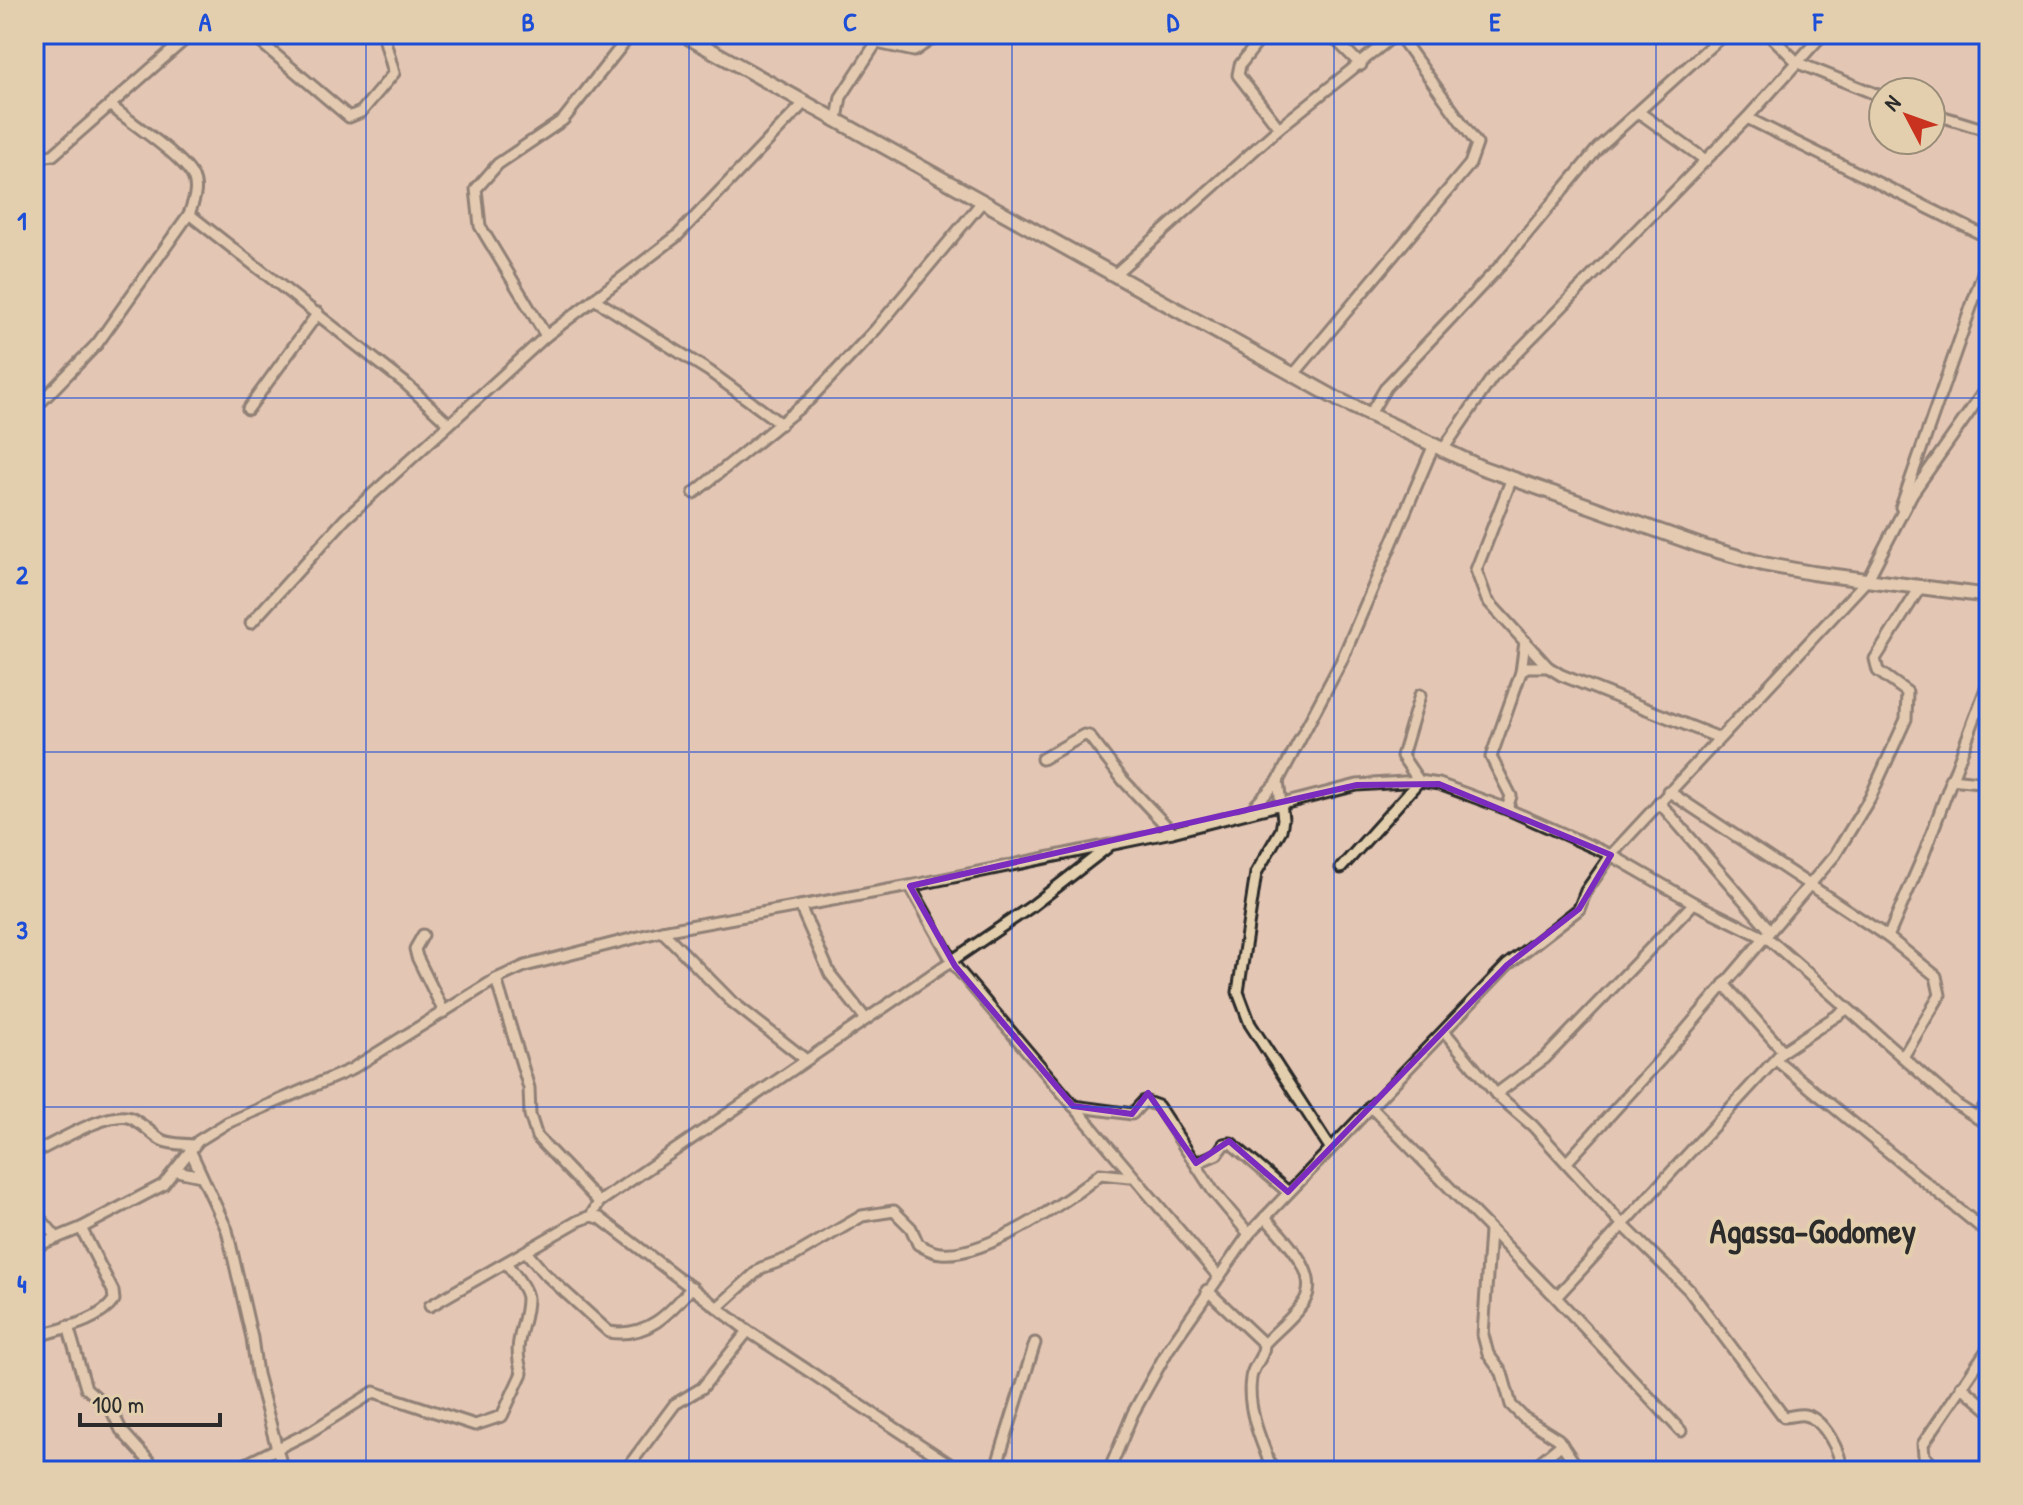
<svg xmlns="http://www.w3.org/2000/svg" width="2023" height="1505" font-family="'Patrick Hand',sans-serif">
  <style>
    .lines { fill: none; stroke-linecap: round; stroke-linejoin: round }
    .minor-casing { stroke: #2b2b2b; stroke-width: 15 }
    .secondary-casing { stroke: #2b2b2b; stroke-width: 18 }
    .minor { stroke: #e3cfad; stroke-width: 9 }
    .secondary { stroke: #e3cfad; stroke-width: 12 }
    .marked { fill: none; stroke: #7b2cbf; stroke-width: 6; stroke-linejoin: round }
    .grid { fill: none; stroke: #1d4ed8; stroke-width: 2; stroke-opacity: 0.55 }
    .labels { text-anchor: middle; stroke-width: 8; stroke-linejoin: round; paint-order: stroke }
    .quarter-label { font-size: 34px; font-weight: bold; fill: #2b2b2b; stroke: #e3cfad }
    .neatline { fill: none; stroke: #1d4ed8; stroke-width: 3 }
    .grid-label { font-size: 26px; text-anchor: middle; font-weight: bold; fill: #1d4ed8 }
  </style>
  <rect width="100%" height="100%" fill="#e4c6b4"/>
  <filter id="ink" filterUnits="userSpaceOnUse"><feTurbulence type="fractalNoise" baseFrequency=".0125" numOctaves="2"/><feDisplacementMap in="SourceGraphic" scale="16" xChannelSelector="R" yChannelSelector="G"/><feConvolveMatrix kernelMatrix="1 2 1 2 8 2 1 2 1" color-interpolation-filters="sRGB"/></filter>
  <g filter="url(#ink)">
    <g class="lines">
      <defs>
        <g id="minor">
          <path d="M 251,34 L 349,117 L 361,112 L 394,73 L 383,34"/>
          <path d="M 1264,34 L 1240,65 L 1238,75 L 1279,128"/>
          <path d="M 1330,34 L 1361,65"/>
          <path d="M 1769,34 L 1798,63 L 1883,97"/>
          <path d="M 877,43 L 914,51 L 939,34"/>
          <path d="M 1640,113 L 1704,159"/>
          <path d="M 1931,113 L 1989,131"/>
          <path d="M 1747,118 L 1989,238"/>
          <path d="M 837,119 L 841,97 L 882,34"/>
          <path d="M 34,158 L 53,155 L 191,34"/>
          <path d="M 189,214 L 405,383 L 448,423"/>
          <path d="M 1115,274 L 1279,128 L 1396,34"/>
          <path d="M 594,299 L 709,371 L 781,424"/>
          <path d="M 546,336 L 480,226 L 476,189 L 498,164 L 563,120 L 631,34"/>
          <path d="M 1294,374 L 1470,164 L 1477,144 L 1398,34"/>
          <path d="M 34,409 L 97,344 L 189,214 C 193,203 199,189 193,177 C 184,157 131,123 111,106"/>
          <path d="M 248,409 L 318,313"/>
          <path d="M 1370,414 L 1386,387 L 1501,265 L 1598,148 L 1724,34"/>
          <path d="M 1442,451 L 1492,378 L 1747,118 L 1823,34"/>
          <path d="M 1512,478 L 1476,570 L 1487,600 L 1548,667 L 1561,675 L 1717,737"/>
          <path d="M 694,493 L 809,400 L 876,329 L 982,202"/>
          <path d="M 1901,507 L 1989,256"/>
          <path d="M 251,623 L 345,519 L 546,336 L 677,236 L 805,102"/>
          <path d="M 1521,672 L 1526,667 L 1548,667"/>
          <path d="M 1042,759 L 1084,735 L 1089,736 L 1123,780 L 1172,832"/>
          <path d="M 1950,779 L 1989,783"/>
          <path d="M 1278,781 L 1283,819 L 1281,830 L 1256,873 L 1238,992 L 1250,1024 L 1329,1146"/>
          <path d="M 1668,791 L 1888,937 L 1936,976 L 1940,995 L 1903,1057"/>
          <path d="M 1659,802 L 1769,929"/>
          <path d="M 1507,809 L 1511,796 L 1491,757 L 1521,672 L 1525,641"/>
          <path d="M 1251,810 L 1278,781 L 1341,662 L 1433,447"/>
          <path d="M 1341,868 L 1419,781 L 1402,756 L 1420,695"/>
          <path d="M 910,886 L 955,966 L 1218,1276"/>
          <path d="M 800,906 L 830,974 L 865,1018"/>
          <path d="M 662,931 L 731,1001 L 805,1059"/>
          <path d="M 423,935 L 415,949 L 417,957 L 444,1012"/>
          <path d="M 1888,937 L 1924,854 L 1989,680"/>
          <path d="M 496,979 L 529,1088 L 530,1115 L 537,1137 L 599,1202"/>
          <path d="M 1724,984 L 1783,1051"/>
          <path d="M 1444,1031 L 1496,1094 L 1533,1126 L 1622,1224 L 1689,1290 L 1784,1417 C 1790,1417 1798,1414 1804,1415 C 1824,1418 1841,1453 1842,1471"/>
          <path d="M 1776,1060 L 1989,1234"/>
          <path d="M 1496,1094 L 1545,1058 L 1694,903"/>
          <path d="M 1073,1106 L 1132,1114 L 1144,1101 L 1158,1106 L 1213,1191 L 1249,1234"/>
          <path d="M 1370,1106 L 1551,1292 L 1559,1294 L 1783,1051 L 1847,1009"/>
          <path d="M 1977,1118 L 1989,1099"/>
          <path d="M 190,1150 L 227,1230 L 252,1338 L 257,1374 L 283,1471"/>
          <path d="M 34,1153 C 55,1143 113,1107 133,1119 C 164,1138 150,1143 194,1145"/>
          <path d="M 1567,1162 L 1661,1059 L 1835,855 L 1870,798 L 1906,719 L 1907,692 L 1878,671 L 1875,659 L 1921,586"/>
          <path d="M 1196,1163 L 1217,1154 L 1224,1144 L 1231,1143 L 1288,1192"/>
          <path d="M 177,1171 L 201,1176"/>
          <path d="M 34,1211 L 57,1238"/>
          <path d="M 591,1216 L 599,1202 L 1032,906 L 1108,847"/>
          <path d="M 1490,1231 L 1483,1335 L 1488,1354 L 1502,1373 L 1511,1405 L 1523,1417 L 1558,1439 L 1580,1471"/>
          <path d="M 34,1247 L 81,1228 L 163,1185 L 198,1141 L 227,1123 L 350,1070 L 496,979 L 525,966 L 662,931 L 910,886 L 1172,832 L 1357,785 L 1419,781 L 1439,784 L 1507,809 L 1611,855 L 1694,903 L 1771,941 L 1957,1105 L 1989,1125"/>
          <path d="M 527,1253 L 543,1272 L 609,1332 C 647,1338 669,1314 692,1287"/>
          <path d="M 1207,1290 L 1264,1344 C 1264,1359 1253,1364 1251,1378 C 1246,1409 1262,1443 1273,1471"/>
          <path d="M 1551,1292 L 1681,1431"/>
          <path d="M 430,1306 L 578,1221 L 591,1216 L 600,1218 L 748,1331 L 960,1471"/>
          <path d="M 719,1306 L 761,1268 L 792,1257 L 862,1216 L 894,1211 L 911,1228 L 918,1244 C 925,1248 933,1253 941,1253 C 984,1258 1069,1201 1100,1174 L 1130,1177"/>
          <path d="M 68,1326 L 86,1388 L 112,1411 L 121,1430 L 158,1471"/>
          <path d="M 34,1337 C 59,1329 98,1323 114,1300 L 113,1291 L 81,1228"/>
          <path d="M 1264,1344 C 1276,1331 1293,1318 1303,1303 C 1324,1274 1281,1237 1265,1217"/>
          <path d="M 1961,1386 L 1989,1410"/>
          <path d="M 232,1471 L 310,1432 L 374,1392 L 475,1425 L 502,1416 L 522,1373 C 511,1340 527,1327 527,1298 C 526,1287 513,1273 507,1264"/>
          <path d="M 625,1471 L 675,1404 L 702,1388 L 748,1331"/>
          <path d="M 995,1471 L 1035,1343"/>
          <path d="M 1109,1471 L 1133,1413 L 1168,1350 L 1249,1234 L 1507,965 L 1579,909 L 1586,891 L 1611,855 L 1868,579 L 1912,494 L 1989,384"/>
          <path d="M 1529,1471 L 1562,1444"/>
          <path d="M 1939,1471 L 1924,1456 L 1923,1444 L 1989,1347"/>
        </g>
        <path id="secondary" d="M 682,34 L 1339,400 L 1480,467 L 1704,547 L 1763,564 L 1812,573 L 1989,596"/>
      </defs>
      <!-- minor casing -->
      <use href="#minor" class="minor-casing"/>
      <!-- secondary casing -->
      <use href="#secondary" class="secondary-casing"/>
      <!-- minor -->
      <use href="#minor" class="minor"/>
      <!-- secondary -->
      <use href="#secondary" class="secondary"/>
    </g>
  </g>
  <!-- marked area -->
  <path d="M0 0H2023V1505H0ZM 1439,784 L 1611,855 L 1579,909 L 1507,965 L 1288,1192 L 1229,1141 L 1196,1163 L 1148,1093 L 1132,1114 L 1073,1106 L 955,966 L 910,886 L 1357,785 Z" fill="#e4c6b4" fill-opacity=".55" fill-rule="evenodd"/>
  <path class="marked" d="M 1439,784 L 1611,855 L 1579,909 L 1507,965 L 1288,1192 L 1229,1141 L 1196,1163 L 1148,1093 L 1132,1114 L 1073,1106 L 955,966 L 910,886 L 1357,785 Z"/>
  <!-- grid -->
  <path class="grid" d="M 366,34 L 366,1471M 689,34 L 689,1471M 1012,34 L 1012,1471M 1334,34 L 1334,1471M 1656,34 L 1656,1471M 34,398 L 1989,398M 34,752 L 1989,752M 34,1107 L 1989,1107"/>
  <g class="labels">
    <!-- quarter labels -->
    <g class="quarter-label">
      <text x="1813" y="1243">Agassa-Godomey</text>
    </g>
  </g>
  <!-- margin -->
  <rect width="2023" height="1505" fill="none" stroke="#e3cfad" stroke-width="88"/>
  <!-- north arrow -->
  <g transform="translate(1907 116) rotate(311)"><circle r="38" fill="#e3cfad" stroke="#998d79" stroke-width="2"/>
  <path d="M0-6L14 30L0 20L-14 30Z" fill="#c8321e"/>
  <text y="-12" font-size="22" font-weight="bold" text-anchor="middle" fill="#2b2b2b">N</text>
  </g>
  <!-- scale -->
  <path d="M80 1413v12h140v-12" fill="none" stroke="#2b2b2b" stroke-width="4"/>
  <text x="92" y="1413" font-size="24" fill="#2b2b2b" stroke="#e3cfad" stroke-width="6" paint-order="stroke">100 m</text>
  <rect x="44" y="44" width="1935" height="1417" class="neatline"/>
  <g class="grid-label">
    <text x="205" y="31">A</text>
    <text x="528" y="31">B</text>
    <text x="850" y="31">C</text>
    <text x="1173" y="31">D</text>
    <text x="1495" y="31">E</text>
    <text x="1818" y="31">F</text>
    <text x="22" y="230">1</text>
    <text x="22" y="584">2</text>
    <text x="22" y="939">3</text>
    <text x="22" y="1293">4</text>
  </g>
</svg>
